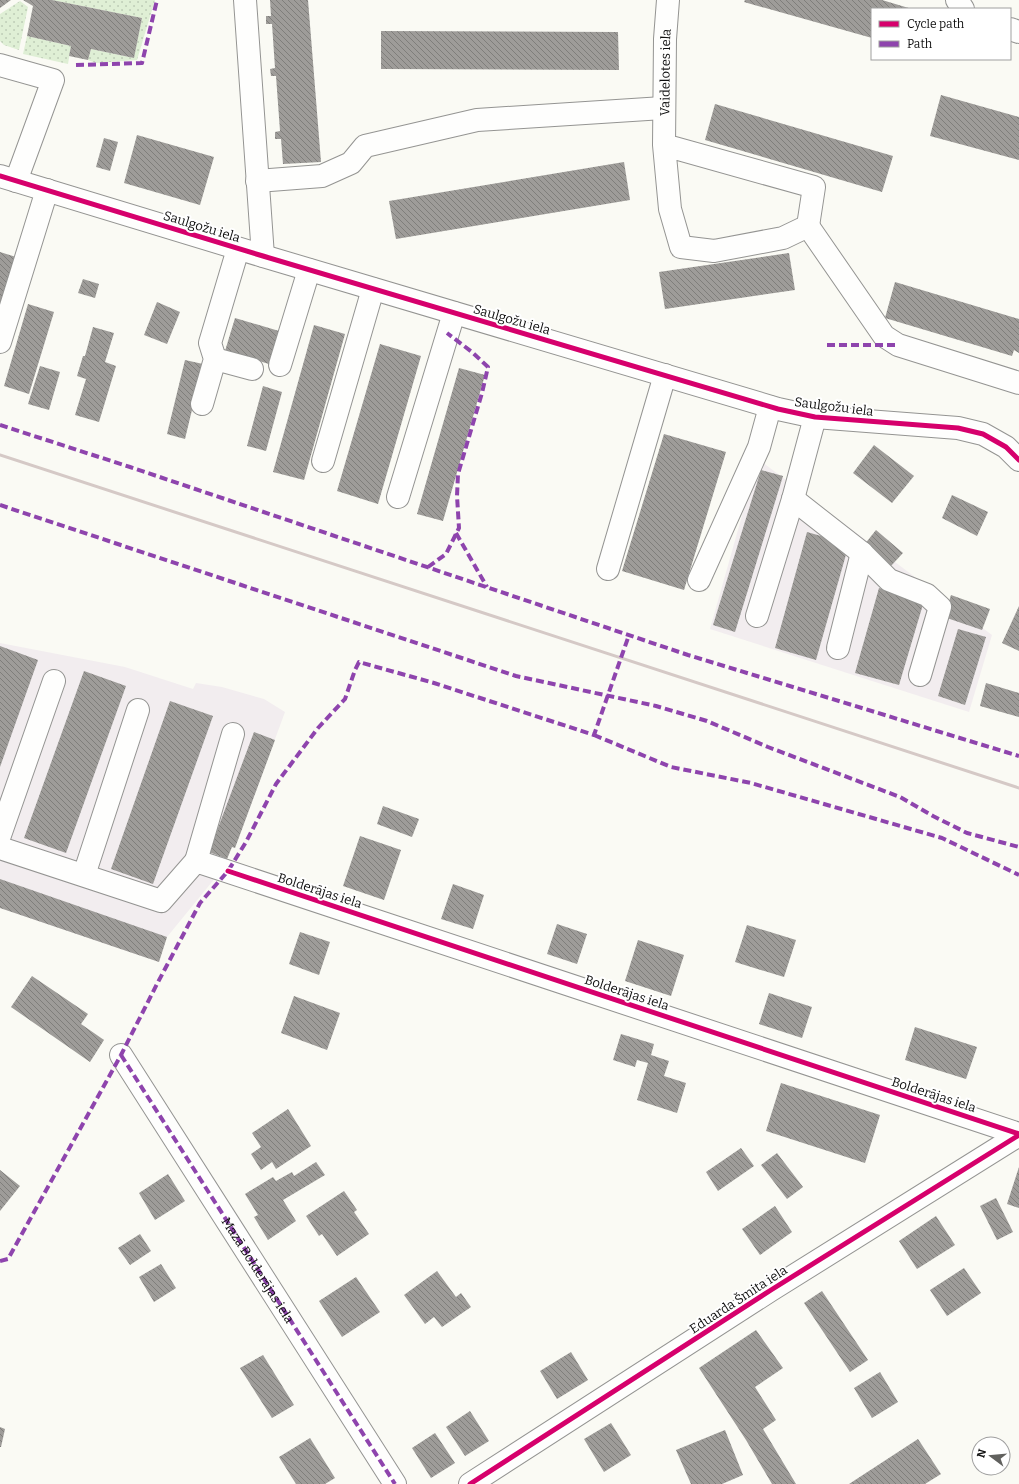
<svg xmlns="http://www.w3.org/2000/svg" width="1019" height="1484" font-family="Bitter,serif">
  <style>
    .industrial { fill: #f2edef }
    .grass { fill: url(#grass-dots) }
    .building { fill: url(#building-back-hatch) }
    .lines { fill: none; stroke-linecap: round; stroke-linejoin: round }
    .minor-casing { stroke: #949492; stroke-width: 24 }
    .minor { stroke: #fefefd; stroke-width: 22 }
    .rail { stroke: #d5c9c6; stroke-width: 3 }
    .quiet { stroke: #8e44ad; stroke-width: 4; stroke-dasharray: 8 4; stroke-linecap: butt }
    .cycleway-casing { stroke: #fff; stroke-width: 8 }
    .cycleway { stroke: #d6006c; stroke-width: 5 }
    .labels { text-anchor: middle; stroke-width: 4; stroke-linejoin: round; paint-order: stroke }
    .street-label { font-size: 13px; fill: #0e0e0e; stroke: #fff }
  </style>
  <defs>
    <pattern id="grass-dots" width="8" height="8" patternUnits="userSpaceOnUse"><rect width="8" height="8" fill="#dfefd5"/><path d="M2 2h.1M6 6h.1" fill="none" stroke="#beccb6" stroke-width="1.8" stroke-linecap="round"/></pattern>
    <pattern id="building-back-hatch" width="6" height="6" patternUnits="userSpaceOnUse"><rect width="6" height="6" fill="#9e9c99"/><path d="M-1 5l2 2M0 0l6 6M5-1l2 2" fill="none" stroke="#7f7e7b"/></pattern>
  </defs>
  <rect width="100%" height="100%" fill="#fafaf4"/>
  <!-- industrial -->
  <g class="industrial">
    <path d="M 758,459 L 992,635 L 969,712 L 710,629 Z"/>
    <path d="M 0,643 L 125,667 L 193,689 L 196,683 L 222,687 L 264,699 L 285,712 L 235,848 L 232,847 L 227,859 L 216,877 L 167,937 L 159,962 L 0,908 Z"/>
  </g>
  <!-- grass -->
  <g class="grass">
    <path d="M 52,0 L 155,0 L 137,60 L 96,63 L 88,60 L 91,49 L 134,58 L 142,18 Z"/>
    <path d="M 20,1 L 28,7 L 19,50 L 4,45 L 0,41 L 0,14 Z"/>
    <path d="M 27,36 L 71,46 L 68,64 L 23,54 Z"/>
  </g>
  <!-- building -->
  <g class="building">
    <path d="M 0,0 L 11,0 L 0,8 Z"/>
    <path d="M 23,0 L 52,0 L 142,18 L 134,58 L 91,49 L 88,60 L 69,56 L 71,46 L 27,36 L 33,6 Z"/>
    <path d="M 270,0 L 308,0 L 321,162 L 283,164 L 281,139 L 275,139 L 275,132 L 280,131 L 276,76 L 271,76 L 270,69 L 275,68 L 272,24 L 266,24 L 266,16 L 271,16 Z"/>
    <path d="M 745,0 L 882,0 L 912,9 L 872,9 L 872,38 L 744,2 Z"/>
    <path d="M 381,31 L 618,32 L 619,70 L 381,69 Z"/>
    <path d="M 941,95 L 1019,117 L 1019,160 L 930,136 Z"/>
    <path d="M 715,104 L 893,156 L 882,192 L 705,140 Z"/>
    <path d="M 137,135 L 214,157 L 200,205 L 124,183 Z"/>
    <path d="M 104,138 L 118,142 L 110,171 L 96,167 Z"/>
    <path d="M 624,162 L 630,200 L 396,239 L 389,201 Z"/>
    <path d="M 0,252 L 16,257 L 0,303 Z"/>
    <path d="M 789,253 L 795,290 L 665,309 L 659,272 Z"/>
    <path d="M 83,279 L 99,284 L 95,298 L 78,293 Z"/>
    <path d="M 895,282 L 1019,319 L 1019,353 L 1014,350 L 1012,356 L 885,318 Z"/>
    <path d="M 157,302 L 180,312 L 167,344 L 144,335 Z"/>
    <path d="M 28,304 L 54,312 L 29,394 L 4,386 Z"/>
    <path d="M 235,318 L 279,331 L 269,364 L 225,351 Z"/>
    <path d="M 314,325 L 345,334 L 304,480 L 273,472 Z"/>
    <path d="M 93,327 L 114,333 L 105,362 L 116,366 L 99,422 L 75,415 L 86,379 L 77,376 L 83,356 L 85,356 Z"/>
    <path d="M 380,344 L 421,356 L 378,504 L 337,491 Z"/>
    <path d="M 185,360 L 203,364 L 185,439 L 167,434 Z"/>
    <path d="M 40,366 L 60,372 L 49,410 L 28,404 Z"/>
    <path d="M 459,368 L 485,375 L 443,521 L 417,514 Z"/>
    <path d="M 263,386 L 282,392 L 266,451 L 247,446 Z"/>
    <path d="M 664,434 L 726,452 L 684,590 L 622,571 Z"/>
    <path d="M 874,445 L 914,476 L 892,503 L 853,473 Z"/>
    <path d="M 761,470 L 783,476 L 735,632 L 713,625 Z"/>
    <path d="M 952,495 L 988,512 L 977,536 L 942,518 Z"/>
    <path d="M 876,530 L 903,553 L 890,567 L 864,545 Z"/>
    <path d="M 807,532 L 849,544 L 816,660 L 775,648 Z"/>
    <path d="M 879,588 L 924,601 L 899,685 L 855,673 Z"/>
    <path d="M 951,595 L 990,609 L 982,630 L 944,617 Z"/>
    <path d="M 1019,606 L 1019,651 L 1002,643 Z"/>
    <path d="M 958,629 L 986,637 L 965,705 L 938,696 Z"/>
    <path d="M 0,646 L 38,660 L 0,767 Z"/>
    <path d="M 84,671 L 126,686 L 66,853 L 24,838 Z"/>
    <path d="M 986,683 L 1019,693 L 1019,717 L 980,706 Z"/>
    <path d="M 170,701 L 213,716 L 153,884 L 111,869 Z"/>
    <path d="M 254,732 L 275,740 L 235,848 L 232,847 L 227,859 L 209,852 Z"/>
    <path d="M 383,806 L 419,819 L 412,837 L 377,824 Z"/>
    <path d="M 360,836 L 401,850 L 384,900 L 343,886 Z"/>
    <path d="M 0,879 L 167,937 L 159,962 L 0,908 Z"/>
    <path d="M 453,884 L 484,895 L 473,929 L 441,919 Z"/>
    <path d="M 557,924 L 587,934 L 577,964 L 547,954 Z"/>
    <path d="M 747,925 L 796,940 L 784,977 L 735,962 Z"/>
    <path d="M 300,932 L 330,942 L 319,975 L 289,964 Z"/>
    <path d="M 638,940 L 684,955 L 671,996 L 625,981 Z"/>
    <path d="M 32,976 L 88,1014 L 81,1024 L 104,1040 L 90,1062 L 11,1007 Z"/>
    <path d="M 769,993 L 812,1007 L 802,1038 L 759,1024 Z"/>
    <path d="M 294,996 L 340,1013 L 327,1050 L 281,1033 Z"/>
    <path d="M 915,1027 L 977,1047 L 966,1079 L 905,1060 Z"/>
    <path d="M 621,1034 L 654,1044 L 651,1055 L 669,1061 L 664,1076 L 686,1083 L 677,1113 L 637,1100 L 648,1063 L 637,1060 L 635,1067 L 613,1060 Z"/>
    <path d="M 781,1083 L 880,1115 L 865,1163 L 766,1131 Z"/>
    <path d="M 288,1109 L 311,1146 L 276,1169 L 272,1162 L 261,1170 L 251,1154 L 261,1147 L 252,1133 Z"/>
    <path d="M 741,1148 L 754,1166 L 718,1191 L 706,1172 Z"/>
    <path d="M 777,1153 L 803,1187 L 787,1199 L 761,1165 Z"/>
    <path d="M 316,1162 L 325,1175 L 283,1200 L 296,1221 L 268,1240 L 254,1217 L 258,1215 L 245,1194 L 273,1177 L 276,1181 L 292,1172 L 294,1176 Z"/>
    <path d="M 1019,1167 L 1019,1208 L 1007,1204 Z"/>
    <path d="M 0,1170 L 20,1186 L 0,1211 Z"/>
    <path d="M 168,1174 L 185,1201 L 155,1220 L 139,1193 Z"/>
    <path d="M 344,1191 L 357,1210 L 354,1212 L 369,1234 L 337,1256 L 322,1234 L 319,1236 L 306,1216 Z"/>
    <path d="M 996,1198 L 1013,1232 L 997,1240 L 980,1206 Z"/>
    <path d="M 775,1206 L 792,1232 L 760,1255 L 742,1229 Z"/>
    <path d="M 936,1216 L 955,1245 L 917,1269 L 899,1241 Z"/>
    <path d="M 140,1234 L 151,1251 L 130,1265 L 118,1248 Z"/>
    <path d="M 161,1264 L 176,1288 L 154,1302 L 139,1277 Z"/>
    <path d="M 964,1268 L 981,1293 L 947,1316 L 930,1290 Z"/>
    <path d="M 437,1271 L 456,1297 L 461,1293 L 471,1307 L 442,1327 L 434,1317 L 425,1324 L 404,1295 Z"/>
    <path d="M 356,1277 L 380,1312 L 342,1337 L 319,1301 Z"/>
    <path d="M 822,1291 L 868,1360 L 850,1372 L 804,1303 Z"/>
    <path d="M 756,1330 L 783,1368 L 755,1387 L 776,1420 L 763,1429 L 796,1484 L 772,1484 L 746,1440 L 699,1368 Z"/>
    <path d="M 571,1352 L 588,1380 L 557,1399 L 540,1371 Z"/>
    <path d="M 263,1355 L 294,1405 L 272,1418 L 240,1368 Z"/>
    <path d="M 880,1372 L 898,1402 L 872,1418 L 854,1388 Z"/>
    <path d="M 470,1411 L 489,1441 L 465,1456 L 446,1427 Z"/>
    <path d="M 611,1423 L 631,1455 L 604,1472 L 584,1439 Z"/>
    <path d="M 0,1427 L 5,1429 L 1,1447 L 0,1447 Z"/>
    <path d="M 725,1430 L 743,1475 L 722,1484 L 691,1484 L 676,1450 Z"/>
    <path d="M 435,1433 L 455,1463 L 431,1478 L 412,1448 Z"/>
    <path d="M 310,1438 L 335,1478 L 325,1484 L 296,1484 L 279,1457 Z"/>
    <path d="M 918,1439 L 941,1474 L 925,1484 L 849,1484 Z"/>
  </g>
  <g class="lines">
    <defs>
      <g id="minor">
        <path d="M 245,0 L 263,256"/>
        <path d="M 957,0 L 963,9"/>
        <path d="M 1010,29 L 1019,32"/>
        <path d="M 0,65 L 53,80 L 16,181"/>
        <path id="s1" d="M 664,145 L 814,187 L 808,226 L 783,238 L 714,251 L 681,247 L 670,209 L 664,145 L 665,39 L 668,0"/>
        <path d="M 0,176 L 263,256 L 778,409 L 815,417 L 958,428 L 983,434 L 1006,447 L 1019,460"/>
        <path d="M 257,181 L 322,176 L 351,163 L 365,146 L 477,120 L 663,108"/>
        <path d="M 808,226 L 884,336 L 898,345 L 1019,383"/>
        <path d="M 0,342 L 47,190"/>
        <path d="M 215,359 L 252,369"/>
        <path d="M 280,365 L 309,270"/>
        <path d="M 202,404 L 215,359 L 210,343 L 238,249"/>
        <path d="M 323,461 L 373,289"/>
        <path d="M 398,497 L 454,313"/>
        <path d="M 793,499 L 862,553 L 889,580 L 927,595 L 940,607 L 920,675"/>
        <path d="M 608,569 L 665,375"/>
        <path d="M 699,580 L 759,447 L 770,407"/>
        <path d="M 757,616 L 793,499 L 815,417"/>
        <path d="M 838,648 L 862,553"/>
        <path d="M 0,835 L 54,681"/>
        <path d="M 0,848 L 161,901 L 196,861 L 1019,1134"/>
        <path d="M 196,861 L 233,734"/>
        <path d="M 84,875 L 138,710"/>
        <path id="s2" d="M 121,1055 L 395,1484"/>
        <path d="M 470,1484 L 771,1290 L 1019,1135"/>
      </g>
    </defs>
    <!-- minor casing -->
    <use href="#minor" class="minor-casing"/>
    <!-- minor -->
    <use href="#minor" class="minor"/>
    <!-- rail -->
    <path class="rail" d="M 0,455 L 1019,788"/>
    <!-- quiet -->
    <g class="quiet">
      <path d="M 76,65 L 142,63 L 157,0"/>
      <path d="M 827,345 L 898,345"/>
      <path d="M 0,425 L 130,467 L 688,655 L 1019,756"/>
      <path d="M 0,505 L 516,676 L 656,706 L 707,721 L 768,747 L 900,797 L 933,816 L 967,833 L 1019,847"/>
      <path d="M 456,533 L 487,587"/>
      <path d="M 428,567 L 446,554 L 459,528 L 457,496 L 458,474 L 482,393 L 488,367 L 472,352 L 447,333"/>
      <path d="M 594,735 L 671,767 L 751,783 L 942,838 L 1019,875"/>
      <path d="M 121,1055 L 395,1484"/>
      <path d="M 0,1261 L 8,1259 L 121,1055 L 157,984 L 200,903 L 228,871 L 246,842 L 276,784 L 318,728 L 345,699 L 355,670 L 359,662 L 434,683 L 594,735 L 629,635"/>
    </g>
    <defs>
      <g id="cycleway">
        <path d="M 0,176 L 263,256 L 778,409 L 815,417 L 958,428 L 983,434 L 1006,447 L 1019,460"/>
        <path d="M 228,871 L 1019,1134"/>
        <path d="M 470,1484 L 771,1290 L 1019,1135"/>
      </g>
    </defs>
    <!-- cycleway casing -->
    <use href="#cycleway" class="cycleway-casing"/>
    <!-- cycleway -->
    <use href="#cycleway" class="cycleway"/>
  </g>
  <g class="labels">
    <!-- street labels -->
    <g class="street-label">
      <text dy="5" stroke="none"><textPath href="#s1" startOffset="503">Vaidelotes iela</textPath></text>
      <text transform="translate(202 226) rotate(17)" y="5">Saulgožu iela</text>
      <text transform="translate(512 319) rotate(16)" y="5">Saulgožu iela</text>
      <text transform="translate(834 406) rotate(7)" y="5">Saulgožu iela</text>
      <text transform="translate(320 890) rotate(18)" y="5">Bolderājas iela</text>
      <text transform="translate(627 992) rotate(18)" y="5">Bolderājas iela</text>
      <text transform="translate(934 1094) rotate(18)" y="5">Bolderājas iela</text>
      <text dy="5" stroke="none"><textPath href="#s2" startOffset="255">Mazā Bolderājas iela</textPath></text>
      <text transform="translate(738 1299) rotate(-33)" y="5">Eduarda Šmita iela</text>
    </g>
  </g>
  <!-- legend -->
  <rect x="871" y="8" width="140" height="52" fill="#ffffff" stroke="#9f9f9f"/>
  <rect x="879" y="21" width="20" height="6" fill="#d6006c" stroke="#9f9f9f"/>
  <text x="907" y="28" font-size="12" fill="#0e0e0e">Cycle path</text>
  <rect x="879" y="41" width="20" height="6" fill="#8e44ad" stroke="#9f9f9f"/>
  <text x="907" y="48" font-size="12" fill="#0e0e0e">Path</text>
  <!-- north arrow -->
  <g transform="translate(991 1456) rotate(286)"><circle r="19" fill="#ffffff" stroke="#9f9f9f"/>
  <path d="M0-3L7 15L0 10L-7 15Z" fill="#61615e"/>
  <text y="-6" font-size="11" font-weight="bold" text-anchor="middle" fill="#0e0e0e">N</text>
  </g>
</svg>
